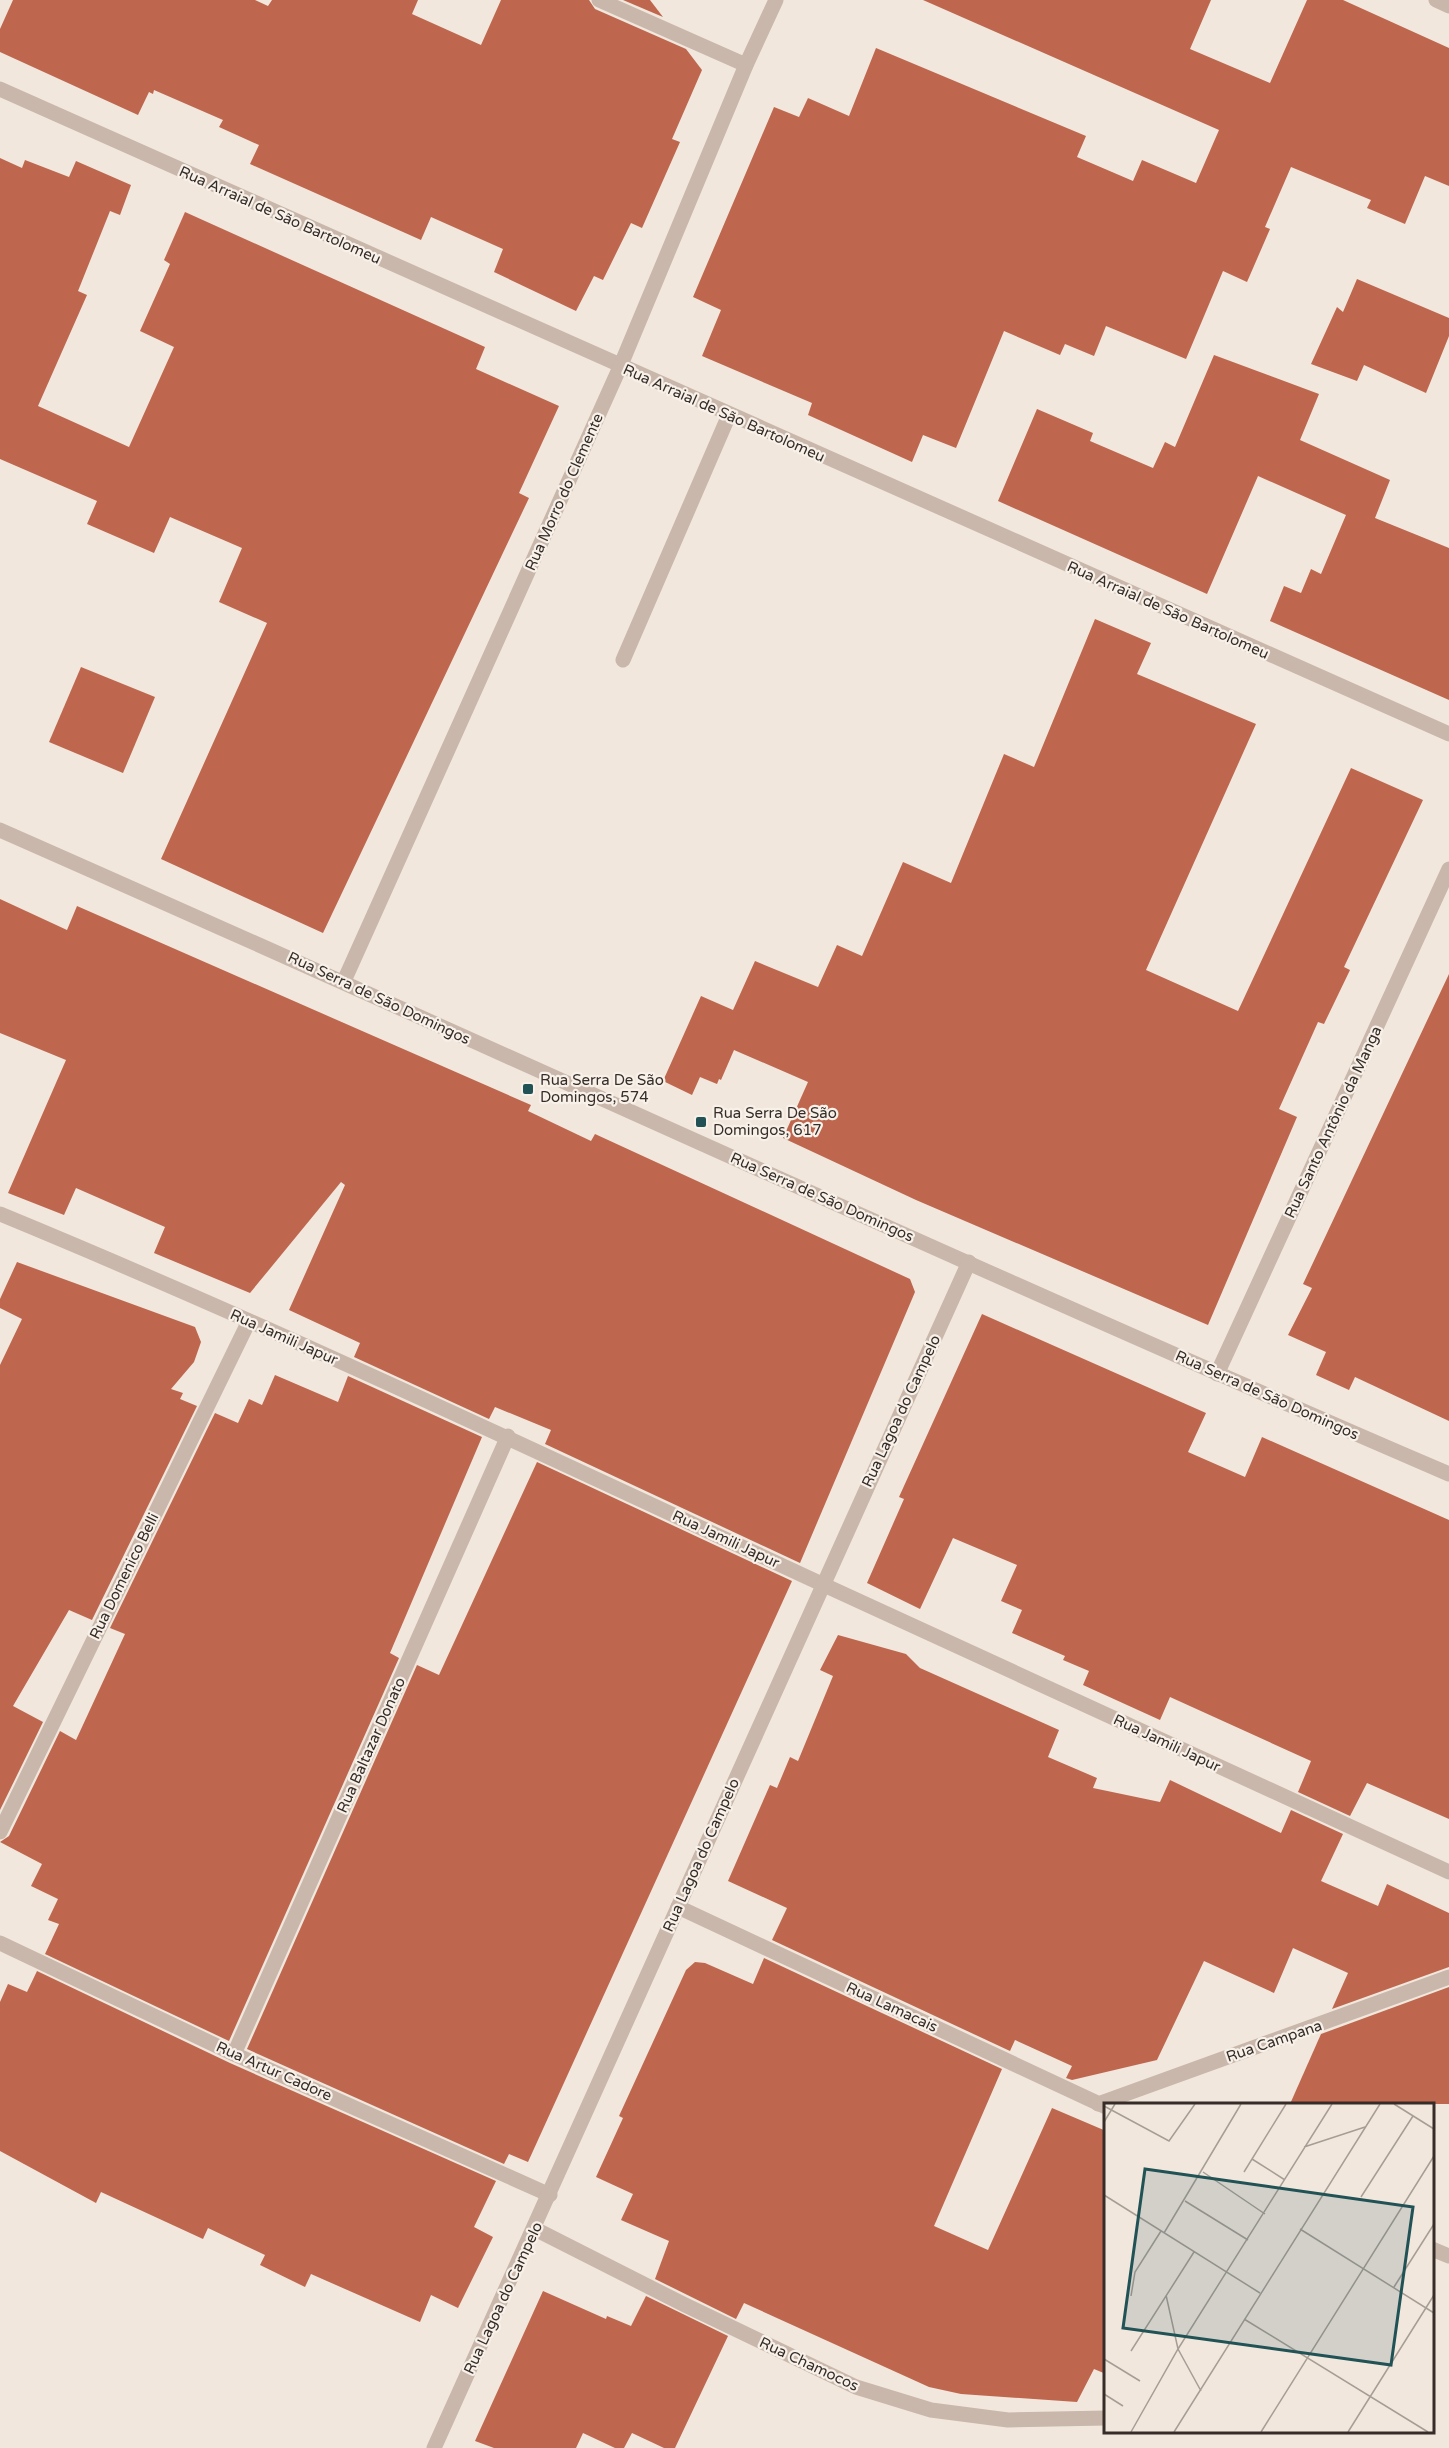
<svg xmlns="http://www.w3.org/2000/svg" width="1449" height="2448" font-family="'Varela Round',sans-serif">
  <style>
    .building { fill: #be674e }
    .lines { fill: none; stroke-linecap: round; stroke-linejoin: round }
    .lane { stroke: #c8b7aa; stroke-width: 15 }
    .street { stroke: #c8b7aa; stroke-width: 15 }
    .poi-dot { fill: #215255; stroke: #f8f1e9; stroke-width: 2 }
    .labels { text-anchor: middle; stroke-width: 4.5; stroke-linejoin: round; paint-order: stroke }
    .street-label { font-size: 15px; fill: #362d29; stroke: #f8f1e9 }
    .poi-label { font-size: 15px; fill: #362d29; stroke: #f8f1e9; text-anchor: start }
    .inset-road { fill: none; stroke: #a69d95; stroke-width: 1.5 }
    .view { fill: #215255; fill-opacity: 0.15; stroke: #215255; stroke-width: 3 }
    .inset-edge { fill: none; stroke: #362d29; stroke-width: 3 }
  </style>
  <rect width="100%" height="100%" fill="#f1e7dd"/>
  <!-- building -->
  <g class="building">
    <path d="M 13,0 L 255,0 L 268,6 L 272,0 L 418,0 L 412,14 L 481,45 L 501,0 L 589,0 L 595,9 L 686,49 L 702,70 L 672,139 L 680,142 L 642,228 L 631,223 L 603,280 L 594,276 L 576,311 L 494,272 L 503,249 L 431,217 L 421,240 L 250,164 L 259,145 L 219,127 L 223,120 L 154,90 L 153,94 L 149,92 L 138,115 L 0,52 L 0,29 Z"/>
    <path d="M 623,0 L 650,0 L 663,17 Z"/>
    <path d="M 923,0 L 1211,0 L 1190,49 L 1270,83 L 1307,0 L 1343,0 L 1449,48 L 1449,186 L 1425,176 L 1405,224 L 1367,208 L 1371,200 L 1291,167 L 1265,227 L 1270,229 L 1247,282 L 1223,271 L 1186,359 L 1106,326 L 1094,356 L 1065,344 L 1060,355 L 1004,331 L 956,448 L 923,435 L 912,462 L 808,415 L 812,403 L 702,356 L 721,310 L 693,297 L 774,107 L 799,117 L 808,98 L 849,116 L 876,48 L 1086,136 L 1077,157 L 1133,181 L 1142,160 L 1196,183 L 1219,130 Z"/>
    <path d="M 0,158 L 22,168 L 25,160 L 69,177 L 76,161 L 131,185 L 120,215 L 110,211 L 78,291 L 87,295 L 38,406 L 129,447 L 174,347 L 140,331 L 170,264 L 164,260 L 185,212 L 485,347 L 476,369 L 559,406 L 519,493 L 529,498 L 323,933 L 161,859 L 267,623 L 219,602 L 242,548 L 170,517 L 154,553 L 87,524 L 97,501 L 0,459 Z"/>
    <path d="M 1357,279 L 1449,318 L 1449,336 L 1426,393 L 1364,365 L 1357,381 L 1311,364 L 1337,307 L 1343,312 Z"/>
    <path d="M 1214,355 L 1319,394 L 1300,440 L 1390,480 L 1375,518 L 1449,548 L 1449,700 L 1270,621 L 1284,586 L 1301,593 L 1311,569 L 1321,574 L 1346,515 L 1258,476 L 1207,594 L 998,501 L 1037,409 L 1093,433 L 1090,441 L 1153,468 L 1165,442 L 1175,447 Z"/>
    <path d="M 1095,619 L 1151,643 L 1137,674 L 1256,724 L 1146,970 L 1238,1011 L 1351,768 L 1423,800 L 1344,967 L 1350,970 L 1324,1024 L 1318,1022 L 1279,1109 L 1297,1117 L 1208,1325 L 916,1200 L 783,1138 L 808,1082 L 734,1050 L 721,1080 L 719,1079 L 717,1084 L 700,1077 L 692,1095 L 663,1081 L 701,996 L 733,1010 L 755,961 L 818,987 L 837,945 L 862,956 L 903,862 L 951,883 L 1004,754 L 1034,767 Z"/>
    <path d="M 81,667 L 155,697 L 123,773 L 49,742 Z"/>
    <path d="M 0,899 L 67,930 L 77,906 L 531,1105 L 528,1111 L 591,1141 L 595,1134 L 910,1279 L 915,1292 L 800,1563 L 545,1444 L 551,1430 L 495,1407 L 489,1419 L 354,1357 L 360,1343 L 289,1310 L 345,1185 L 341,1182 L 250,1293 L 154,1253 L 165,1227 L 76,1188 L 64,1215 L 8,1193 L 66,1060 L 0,1033 Z"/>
    <path d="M 1449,974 L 1449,1421 L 1355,1377 L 1349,1390 L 1316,1375 L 1326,1352 L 1288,1335 L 1312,1288 L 1303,1284 Z"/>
    <path d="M 17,1262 L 195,1327 L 201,1342 L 194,1362 L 171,1389 L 183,1393 L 180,1399 L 197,1406 L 92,1620 L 69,1610 L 13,1706 L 43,1722 L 0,1810 L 0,1365 L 22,1319 L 0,1308 L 0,1299 Z"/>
    <path d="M 982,1314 L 1206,1413 L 1188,1452 L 1245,1477 L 1262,1437 L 1449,1520 L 1449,1819 L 1367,1783 L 1350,1816 L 1298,1792 L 1311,1761 L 1170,1697 L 1160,1720 L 1083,1685 L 1089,1671 L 1063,1660 L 1065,1656 L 1012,1633 L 1022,1610 L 1001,1601 L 1017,1565 L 953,1538 L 920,1609 L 867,1583 L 904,1499 L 899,1497 Z"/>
    <path d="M 275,1375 L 338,1402 L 348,1376 L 482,1437 L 390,1653 L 399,1658 L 229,2041 L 45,1954 L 59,1924 L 48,1920 L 58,1899 L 31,1886 L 42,1864 L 0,1842 L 9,1836 L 60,1731 L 76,1740 L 125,1634 L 110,1628 L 215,1413 L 238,1423 L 249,1399 L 262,1405 Z"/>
    <path d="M 537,1462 L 792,1581 L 528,2162 L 509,2154 L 504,2164 L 247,2049 L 417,1665 L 439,1675 Z"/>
    <path d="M 838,1635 L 906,1654 L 920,1668 L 1059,1730 L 1048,1757 L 1097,1778 L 1093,1788 L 1160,1802 L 1170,1780 L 1281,1833 L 1291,1810 L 1343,1834 L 1321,1881 L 1378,1906 L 1387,1884 L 1449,1913 L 1449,1967 L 1332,2009 L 1348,1973 L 1293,1948 L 1274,1993 L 1204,1961 L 1157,2060 L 1072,2080 L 1066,2078 L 1072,2066 L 1015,2040 L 1010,2051 L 772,1940 L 787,1908 L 728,1881 L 770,1785 L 777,1788 L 790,1757 L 798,1761 L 833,1676 L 820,1670 Z"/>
    <path d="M 764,1958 L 1002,2069 L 934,2226 L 988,2250 L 1052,2108 L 1106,2131 L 1106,2374 L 1094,2369 L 1077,2402 L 961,2394 L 929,2387 L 744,2303 L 736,2319 L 655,2279 L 669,2241 L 621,2220 L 633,2194 L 596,2177 L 623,2118 L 619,2116 L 686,1970 L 695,1962 L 705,1963 L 753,1984 Z"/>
    <path d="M 37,1971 L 230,2063 L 496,2181 L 474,2227 L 493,2237 L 458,2308 L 431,2295 L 420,2322 L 311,2274 L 305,2287 L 260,2265 L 265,2255 L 208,2228 L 203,2239 L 101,2192 L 96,2203 L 0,2151 L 0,2002 L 8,1984 L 27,1992 Z"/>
    <path d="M 1449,1987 L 1449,2104 L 1290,2104 L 1321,2034 Z"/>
    <path d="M 543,2291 L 606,2319 L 607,2316 L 631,2326 L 646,2296 L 728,2336 L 675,2448 L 664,2448 L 632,2433 L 624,2448 L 615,2448 L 583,2433 L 576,2448 L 494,2448 L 475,2441 Z"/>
  </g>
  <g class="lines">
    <!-- lane -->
    <path class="lane" d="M 623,660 L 729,415"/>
    <!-- street -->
    <g class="street">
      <path d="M 599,0 L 746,65"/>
      <path d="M 1436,0 L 1449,6"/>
      <path d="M 0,89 L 1449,734"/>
      <path d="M 0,830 C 484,1043 963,1265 1449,1474"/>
      <path d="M 344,981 L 620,367 L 746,65 L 776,0"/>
      <path d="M 0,1214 C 279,1329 550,1458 824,1585 C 1032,1681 1241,1776 1449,1872"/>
      <path d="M 1217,1374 L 1449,869"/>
      <path d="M 0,1832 L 249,1321"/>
      <path d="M 678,1907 L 1106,2107"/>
      <path d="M 0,1943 L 234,2054 L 550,2195"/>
      <path d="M 234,2054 L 508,1436"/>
      <path d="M 1098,2104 L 1449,1977"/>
      <path d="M 535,2229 L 683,2304 L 856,2387 L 931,2410 L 1008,2420 L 1106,2418"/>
      <path d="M 1432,2249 L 1449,2256"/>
      <path d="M 434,2448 C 615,2054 788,1656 969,1262"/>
    </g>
  </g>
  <!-- markers -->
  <g class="poi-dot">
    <rect x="522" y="1083" width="12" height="12" rx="3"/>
    <rect x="695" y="1116" width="12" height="12" rx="3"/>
  </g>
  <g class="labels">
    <!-- street labels -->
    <g class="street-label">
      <text transform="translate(280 215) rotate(24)" y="5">Rua Arraial de São Bartolomeu</text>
      <text transform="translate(724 413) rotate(24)" y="5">Rua Arraial de São Bartolomeu</text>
      <text transform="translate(564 492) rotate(-66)" y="5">Rua Morro do Clemente</text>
      <text transform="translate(1168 610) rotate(24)" y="5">Rua Arraial de São Bartolomeu</text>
      <text transform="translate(379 998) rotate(25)" y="5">Rua Serra de São Domingos</text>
      <text transform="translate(1333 1122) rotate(-65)" y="5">Rua Santo Antônio da Manga</text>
      <text transform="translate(822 1197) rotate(24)" y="5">Rua Serra de São Domingos</text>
      <text transform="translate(284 1337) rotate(24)" y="5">Rua Jamili Japur</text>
      <text transform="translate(1267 1395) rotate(24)" y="5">Rua Serra de São Domingos</text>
      <text transform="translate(901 1411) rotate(-65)" y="5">Rua Lagoa do Campelo</text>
      <text transform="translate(726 1539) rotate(25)" y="5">Rua Jamili Japur</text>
      <text transform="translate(124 1576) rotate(-64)" y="5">Rua Domenico Belli</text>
      <text transform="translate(1167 1743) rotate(25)" y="5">Rua Jamili Japur</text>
      <text transform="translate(371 1745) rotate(-66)" y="5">Rua Baltazar Donato</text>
      <text transform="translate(701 1855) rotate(-66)" y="5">Rua Lagoa do Campelo</text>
      <text transform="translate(892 2007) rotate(25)" y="5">Rua Lamacais</text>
      <text transform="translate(1274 2041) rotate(-19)" y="5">Rua Campana</text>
      <text transform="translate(274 2071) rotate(24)" y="5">Rua Artur Cadore</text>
      <text transform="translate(503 2298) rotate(-65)" y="5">Rua Lagoa do Campelo</text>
      <text transform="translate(809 2364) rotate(25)" y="5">Rua Chamocos</text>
    </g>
    <!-- poi labels -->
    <g class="poi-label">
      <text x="540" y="1085">Rua Serra De São<tspan x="540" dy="17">Domingos, 574</tspan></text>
      <text x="713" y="1118">Rua Serra De São<tspan x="713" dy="17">Domingos, 617</tspan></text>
    </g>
  </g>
  <!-- overview -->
  <g transform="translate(1104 2103)">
    <rect width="330" height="330" fill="#f1e7dd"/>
    <path class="inset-road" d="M 290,1 L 330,26M 0,3 L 65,38 L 91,1M 0,19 L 11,1M 200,44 L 261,24M 148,56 L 181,77M 99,69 L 161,111M 140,69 L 182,1M 0,92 L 156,190M 257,94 L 309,13M 81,98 L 144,137M 196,126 L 330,210M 60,130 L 137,1M 290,184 L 330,121M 62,192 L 74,246 L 97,288M 27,193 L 31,169 L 57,128M 140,216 L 324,329M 27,248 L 90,149M 0,256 L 36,278M 0,291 L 19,303M 27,329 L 74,246 L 228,1M 70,329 L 276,1M 157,329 L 330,53M 244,329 L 330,192"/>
    <path class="view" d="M 41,66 L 309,104 L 287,262 L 19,225 Z"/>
    <rect width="330" height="330" class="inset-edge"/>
  </g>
</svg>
